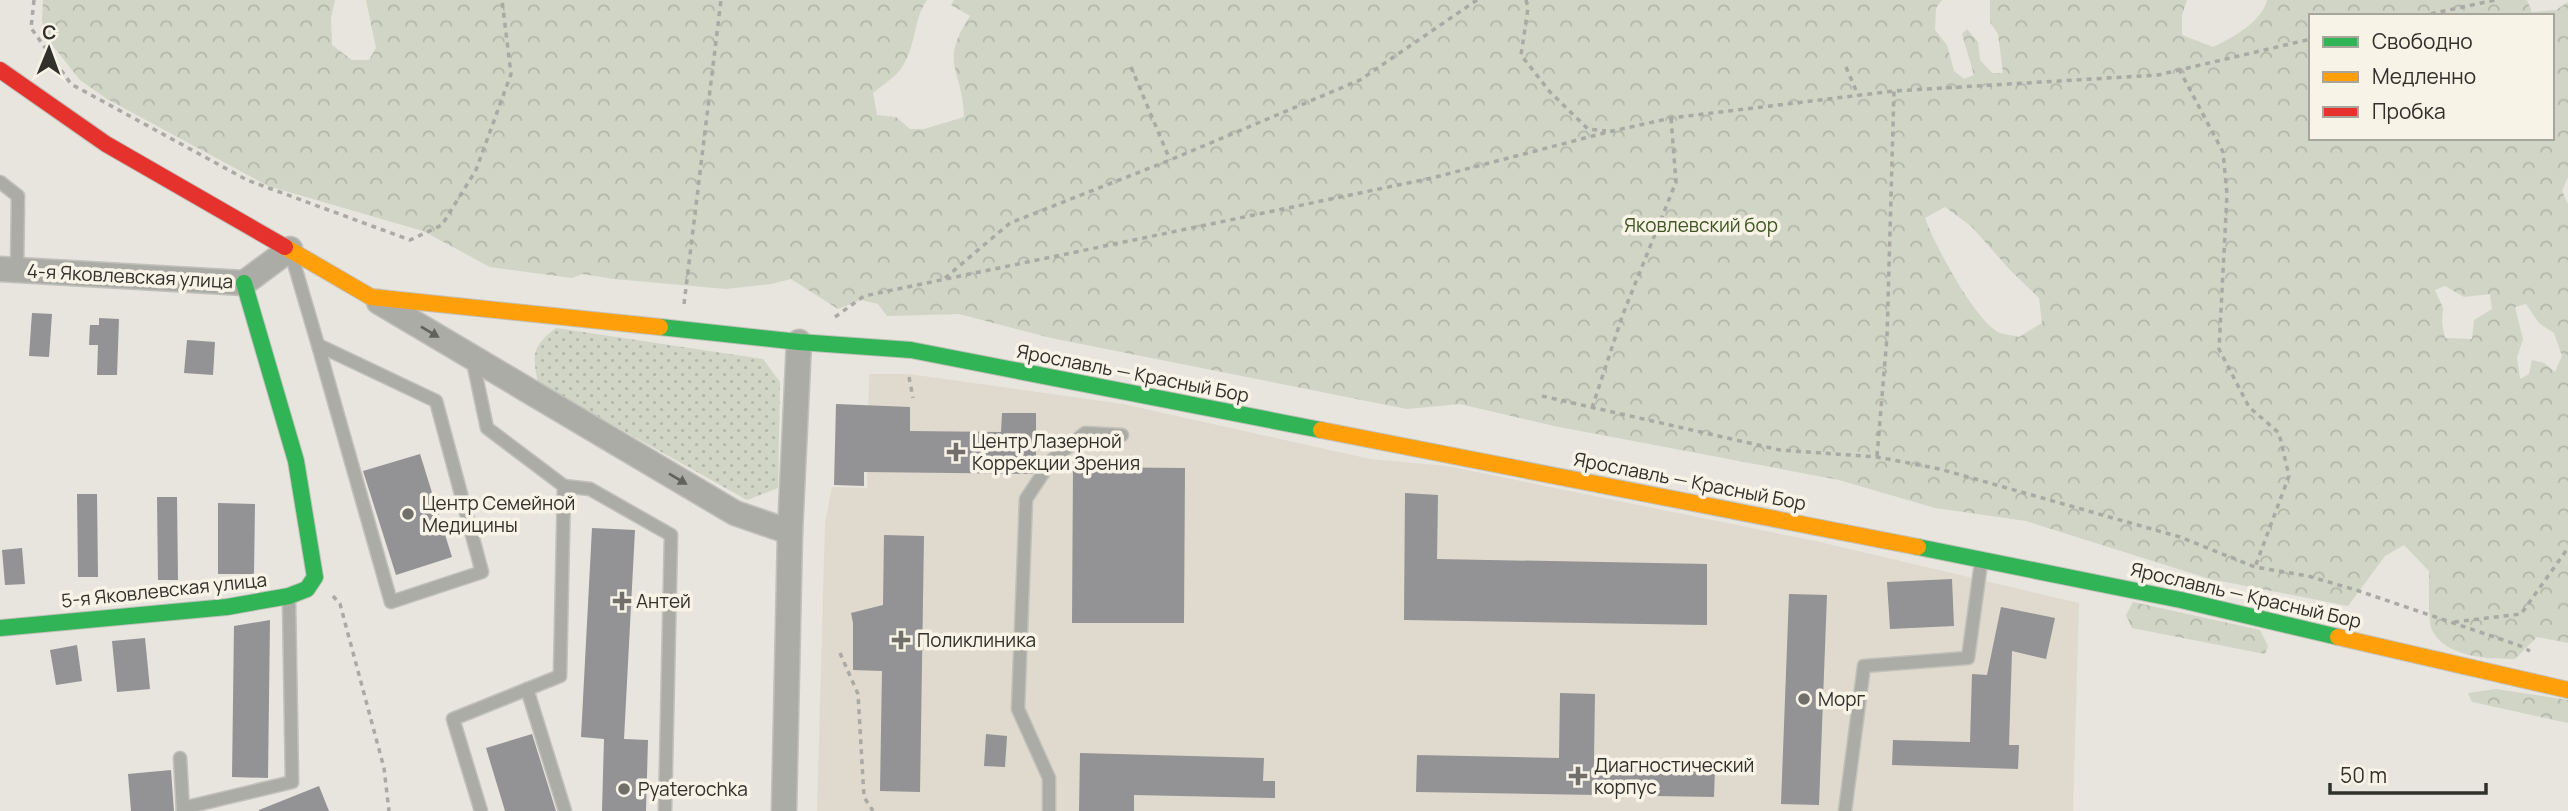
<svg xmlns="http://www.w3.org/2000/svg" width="2568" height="811" font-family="Manrope,sans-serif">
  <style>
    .built { fill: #dfdacd }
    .grass { fill: url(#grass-dots) }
    .forest { fill: url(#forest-crowns); fill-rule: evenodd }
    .building { fill: #939295 }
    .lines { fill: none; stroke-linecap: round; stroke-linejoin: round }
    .lane-casing { stroke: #c2c0bb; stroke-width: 15 }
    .street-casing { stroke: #c2c0bb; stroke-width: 27 }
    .fast-casing { stroke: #c2c0bb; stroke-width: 18 }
    .slow-casing { stroke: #c2c0bb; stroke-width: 18 }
    .jam-casing { stroke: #c2c0bb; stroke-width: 18 }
    .path { stroke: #aaa9a4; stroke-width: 3.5; stroke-dasharray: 5 5; stroke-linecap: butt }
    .lane { stroke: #acaca6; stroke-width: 12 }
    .street { stroke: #acaca6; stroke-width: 24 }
    .fast { stroke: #30b455; stroke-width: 16 }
    .slow { stroke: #ff9f0a; stroke-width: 16 }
    .jam { stroke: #e5322d; stroke-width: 16 }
    .oneway { fill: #62625c }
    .poi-dot { fill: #716f6a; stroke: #f8f3e7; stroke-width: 2.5 }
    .labels { text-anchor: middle; stroke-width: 7; stroke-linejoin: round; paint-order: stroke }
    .park-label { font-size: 19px; fill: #405724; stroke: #f8f3e7 }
    .street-label { font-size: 19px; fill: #31302b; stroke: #f8f3e7 }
    .poi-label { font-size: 19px; fill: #31302b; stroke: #f8f3e7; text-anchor: start }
  </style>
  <defs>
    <pattern id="grass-dots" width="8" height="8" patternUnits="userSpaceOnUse" patternTransform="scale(1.75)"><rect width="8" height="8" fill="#d0d5c6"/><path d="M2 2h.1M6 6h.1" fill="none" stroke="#b3b7aa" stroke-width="1.8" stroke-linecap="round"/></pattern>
    <pattern id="forest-crowns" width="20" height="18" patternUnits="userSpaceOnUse" patternTransform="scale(1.75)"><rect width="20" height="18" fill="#d0d5c6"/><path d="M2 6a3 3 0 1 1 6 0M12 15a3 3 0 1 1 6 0" fill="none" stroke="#b3b7aa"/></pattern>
  </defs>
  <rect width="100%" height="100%" fill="#e7e5de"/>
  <!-- built -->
  <path class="built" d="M 869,374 L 909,374 L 1123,404 L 1370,459 L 1447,466 L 1820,542 L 2079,603 L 2073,811 L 817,811 L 825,523 L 832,487 L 867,488 Z"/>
  <!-- grass -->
  <path class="grass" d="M 556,328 L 763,359 L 780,382 L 778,488 L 747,500 L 538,383 C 532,353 532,347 556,328 Z"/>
  <!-- forest -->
  <g class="forest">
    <path d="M 43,0 L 335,0 L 331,18 L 332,45 L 352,60 L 369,60 L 376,48 L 366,0 L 927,0 C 913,20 916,47 902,67 C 896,77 882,85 873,93 L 877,115 L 896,117 L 910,129 L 924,129 L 964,117 C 963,69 938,64 970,16 L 951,5 L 954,0 L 1942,0 L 1936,8 L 1935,30 L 1947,45 L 1954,71 L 1964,79 L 1974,75 L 1962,34 L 1967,29 L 1978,42 L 1980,60 L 1992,73 L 2003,73 L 1998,34 L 1990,22 L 1990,0 L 2187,0 L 2182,15 L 2182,35 L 2213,47 C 2232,38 2262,22 2267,0 L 2527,0 L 2532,12 L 2556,10 L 2568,2 L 2568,177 L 2562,191 L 2568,204 L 2568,643 L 2537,637 L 2515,659 C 2488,659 2445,657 2432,630 C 2428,622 2429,582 2429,571 L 2404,545 L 2385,556 L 2348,606 L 2210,579 L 2026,521 L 1935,508 L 1839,480 L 1554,426 L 1460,404 L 1407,409 L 1051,338 L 959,314 L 887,316 L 878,304 L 861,300 L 838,309 L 791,279 L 771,284 L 726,289 L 614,279 L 582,274 L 572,278 L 490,267 L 423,231 L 268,186 L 107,99 L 80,80 L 45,36 L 42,20 ZM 2311,16 L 2552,16 L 2552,138 L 2311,138 ZM 1945,207 L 1971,226 L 2010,270 L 2039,298 L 2042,323 L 2019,337 C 2013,335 2004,335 1998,332 C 1975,320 1934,244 1925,218 ZM 2445,286 L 2464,297 L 2490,294 L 2492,309 L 2474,320 L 2472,339 L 2445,338 L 2442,323 L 2443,308 L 2435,290 ZM 2526,304 L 2539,323 L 2554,333 L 2562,356 L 2555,372 L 2544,363 L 2532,360 L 2529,374 L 2520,379 L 2517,357 L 2523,339 L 2515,307 Z"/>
    <path d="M 2133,602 L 2260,630 L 2268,646 L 2265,654 L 2132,628 L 2126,615 Z"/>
    <path d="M 2496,689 L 2568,700 L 2568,723 L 2472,702 L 2468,693 Z"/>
  </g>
  <!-- building -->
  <g class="building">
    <path d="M 32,313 L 52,314 L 49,357 L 29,356 Z"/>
    <path d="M 99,318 L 119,319 L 117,375 L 97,375 L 98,345 L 89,345 L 90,325 L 99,325 Z"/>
    <path d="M 187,340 L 215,342 L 213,375 L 184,373 Z"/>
    <path d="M 836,404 L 910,407 L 910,431 L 1001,432 L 1002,413 L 1036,413 L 1036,469 L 1032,474 L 864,472 L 864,486 L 834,485 Z"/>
    <path d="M 420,454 L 452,557 L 396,575 L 363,471 Z"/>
    <path d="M 1073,467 L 1185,468 L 1184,623 L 1072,623 Z"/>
    <path d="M 1405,493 L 1438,495 L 1437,559 L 1707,564 L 1707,625 L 1404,620 Z"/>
    <path d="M 77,494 L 97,494 L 98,577 L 78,577 Z"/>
    <path d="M 157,497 L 177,497 L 178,580 L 158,580 Z"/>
    <path d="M 218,503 L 255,504 L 254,574 L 218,574 Z"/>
    <path d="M 592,528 L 635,530 L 624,739 L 648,740 L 646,811 L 602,811 L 604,739 L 581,737 Z"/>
    <path d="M 884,535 L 924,536 L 920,792 L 880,791 L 882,671 L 853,670 L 853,623 L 851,613 L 883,605 Z"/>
    <path d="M 22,548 L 25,584 L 5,585 L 2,550 Z"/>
    <path d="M 1952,579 L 1954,626 L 1890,629 L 1887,582 Z"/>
    <path d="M 1789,594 L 1827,595 L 1819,805 L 1781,804 Z"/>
    <path d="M 2001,607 L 2055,618 L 2046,659 L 2012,651 L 2009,745 L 2019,745 L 2018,769 L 1892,765 L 1893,740 L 1970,742 L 1972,674 L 1987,675 Z"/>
    <path d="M 270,620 L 268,778 L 232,777 L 234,626 Z"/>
    <path d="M 145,638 L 150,689 L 117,692 L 112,641 Z"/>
    <path d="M 77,645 L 82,681 L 56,685 L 50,650 Z"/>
    <path d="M 1560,693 L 1595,694 L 1594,759 L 1665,760 L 1665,764 L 1715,767 L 1714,797 L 1416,792 L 1417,755 L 1559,758 Z"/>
    <path d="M 532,734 L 556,811 L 505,811 L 486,748 Z"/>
    <path d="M 986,734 L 1007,736 L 1005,767 L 984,766 Z"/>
    <path d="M 1080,753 L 1264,758 L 1263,781 L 1275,781 L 1275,798 L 1134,795 L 1134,811 L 1079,811 Z"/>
    <path d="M 171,770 L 174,811 L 131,811 L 128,774 Z"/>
    <path d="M 319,786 L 329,811 L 259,811 L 259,810 Z"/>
  </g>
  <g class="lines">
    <defs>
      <g id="lane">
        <path d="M 0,182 L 18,196 L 17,270"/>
        <path d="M 293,260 L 318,345 L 391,602 L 482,572 L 436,401 L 318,345"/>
        <path d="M 472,357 L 487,428 L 564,486 L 560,676 L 453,719 L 481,811"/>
        <path d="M 564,486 L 590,489 L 671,535 L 665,811"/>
        <path d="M 527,689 L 565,811"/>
        <path d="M 180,758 L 183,811"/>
        <path d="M 183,808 L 292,782 L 289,600"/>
        <path d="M 1049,811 L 1049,778 L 1018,709 L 1026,499 L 1052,460 L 1085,433 L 1122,435"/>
        <path d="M 1845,811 L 1864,666 L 1968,658 L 1981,563"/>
      </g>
      <g id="street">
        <path d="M 0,269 L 244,283 L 290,249"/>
        <path d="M 379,302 L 735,513 L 790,532"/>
        <path d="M 784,811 L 790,532 L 799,342"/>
      </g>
      <g id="fast">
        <path d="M 660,327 L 799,342 L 911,350 L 1321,430"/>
        <path d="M 1918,547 L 2181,600 L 2338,637"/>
        <path d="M 0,628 L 227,607 L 289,596 L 307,589 L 315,577 L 296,461 L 244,283"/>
      </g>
      <g id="slow">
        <path d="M 285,247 L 371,297 L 660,327"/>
        <path d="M 1321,430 L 1918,547"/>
        <path d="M 2338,637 L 2568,690"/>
      </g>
      <path id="jam" d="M 0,70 L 106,144 L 285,247"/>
    </defs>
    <!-- lane casing -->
    <use href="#lane" class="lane-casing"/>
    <!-- street casing -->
    <use href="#street" class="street-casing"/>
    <!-- fast casing -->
    <use href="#fast" class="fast-casing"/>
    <!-- slow casing -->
    <use href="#slow" class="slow-casing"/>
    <!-- jam casing -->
    <use href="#jam" class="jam-casing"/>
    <!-- path -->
    <g class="path">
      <path d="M 34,0 L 31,28 L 71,84 L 247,180 L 410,240 L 442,225 L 476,170 L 511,74 L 502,0"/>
      <path d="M 1526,0 L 1528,8 L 1521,55 L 1550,92 L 1588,129 L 1606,131"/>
      <path d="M 2421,16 L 2495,0"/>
      <path d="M 1131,67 L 1170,160"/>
      <path d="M 1846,67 L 1858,95"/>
      <path d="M 2179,69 L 2223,152 L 2227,194 L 2219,349 L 2249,407 L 2279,433 L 2289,476 L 2255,567"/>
      <path d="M 945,278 L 1010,223 L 1170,160 L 1360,80 L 1477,0"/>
      <path d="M 684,304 L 721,0"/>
      <path d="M 835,317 L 864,296 L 1432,178 L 1608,132 L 1671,118 L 1894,91 L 2158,75 L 2311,39"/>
      <path d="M 909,377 L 913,398"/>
      <path d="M 1542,396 L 1780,450 L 1877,457 L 1940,469 L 2180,537 L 2255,567 L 2308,576 L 2356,590 L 2518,645 L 2530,651"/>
      <path d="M 1592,408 L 1623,314 L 1676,182 L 1671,118"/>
      <path d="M 1877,456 L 1887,337 L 1894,91"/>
      <path d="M 333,596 L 340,604 L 384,768 L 389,811"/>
      <path d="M 2454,622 L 2521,614 L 2568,548"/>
      <path d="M 840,653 L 858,694 L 864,797 L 873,811"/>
    </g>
    <!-- lane -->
    <use href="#lane" class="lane"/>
    <!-- street -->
    <use href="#street" class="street"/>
    <!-- fast -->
    <use href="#fast" class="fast"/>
    <!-- slow -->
    <use href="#slow" class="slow"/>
    <!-- jam -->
    <use href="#jam" class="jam"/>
  </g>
  <!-- one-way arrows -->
  <defs><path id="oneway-solid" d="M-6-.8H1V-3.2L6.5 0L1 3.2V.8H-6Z" transform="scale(1.75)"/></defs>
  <g class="oneway">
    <use href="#oneway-solid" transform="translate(430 332) rotate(31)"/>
    <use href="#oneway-solid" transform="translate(678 479) rotate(31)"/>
  </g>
  <!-- markers -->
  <g class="poi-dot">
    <path d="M952.5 441.5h7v7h7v7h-7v7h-7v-7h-7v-7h7z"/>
    <circle cx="408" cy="514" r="7"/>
    <path d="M618.5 590.5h7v7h7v7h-7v7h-7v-7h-7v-7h7z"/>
    <path d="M897.5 629.5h7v7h7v7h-7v7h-7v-7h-7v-7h7z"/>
    <circle cx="1804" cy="699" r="7"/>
    <path d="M1574.5 765.5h7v7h7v7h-7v7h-7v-7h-7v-7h7z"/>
    <circle cx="624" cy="789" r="7"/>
  </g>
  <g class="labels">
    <!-- park labels -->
    <g class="park-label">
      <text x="1701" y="232">Яковлевский бор</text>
    </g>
    <!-- street labels -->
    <g class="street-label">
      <text transform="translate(130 276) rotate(3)" y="7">4-я Яковлевская улица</text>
      <text transform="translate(1133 373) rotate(11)" y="7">Ярославль — Красный Бор</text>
      <text transform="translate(1690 481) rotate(11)" y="7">Ярославль — Красный Бор</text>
      <text transform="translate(164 590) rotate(-6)" y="7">5-я Яковлевская улица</text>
      <text transform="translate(2246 595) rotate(13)" y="7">Ярославль — Красный Бор</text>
    </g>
    <!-- poi labels -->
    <g class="poi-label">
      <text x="972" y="448">Центр Лазерной<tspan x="972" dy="22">Коррекции Зрения</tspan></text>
      <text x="422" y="510">Центр Семейной<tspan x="422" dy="22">Медицины</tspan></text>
      <text x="636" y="608">Антей</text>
      <text x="917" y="647">Поликлиника</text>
      <text x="1818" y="706">Морг</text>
      <text x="1594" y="772">Диагностический<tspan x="1594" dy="22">корпус</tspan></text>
      <text x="638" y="796">Pyaterochka</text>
    </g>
  </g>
  <!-- legend -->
  <rect x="2309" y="14" width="245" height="126" fill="#f8f3e7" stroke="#a8a59c" stroke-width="2"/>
  <rect x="2323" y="37" width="35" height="10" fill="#30b455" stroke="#a8a59c" stroke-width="2"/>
  <text x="2372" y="49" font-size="21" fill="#31302b">Свободно</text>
  <rect x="2323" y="72" width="35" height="10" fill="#ff9f0a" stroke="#a8a59c" stroke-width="2"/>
  <text x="2372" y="84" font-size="21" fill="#31302b">Медленно</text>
  <rect x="2323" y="107" width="35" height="10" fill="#e5322d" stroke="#a8a59c" stroke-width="2"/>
  <text x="2372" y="119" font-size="21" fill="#31302b">Пробка</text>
  <!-- north arrow -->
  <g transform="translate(49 49) rotate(1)" stroke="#f8f3e7" stroke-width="5" paint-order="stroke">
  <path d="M0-5L12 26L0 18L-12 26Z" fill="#31302b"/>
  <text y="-10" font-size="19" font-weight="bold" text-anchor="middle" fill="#31302b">С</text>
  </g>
  <!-- scale -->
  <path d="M2330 783v10h156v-10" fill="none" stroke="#31302b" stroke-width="3.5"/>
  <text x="2340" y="783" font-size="21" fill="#31302b" stroke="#f8f3e7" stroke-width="5" paint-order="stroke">50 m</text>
</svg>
